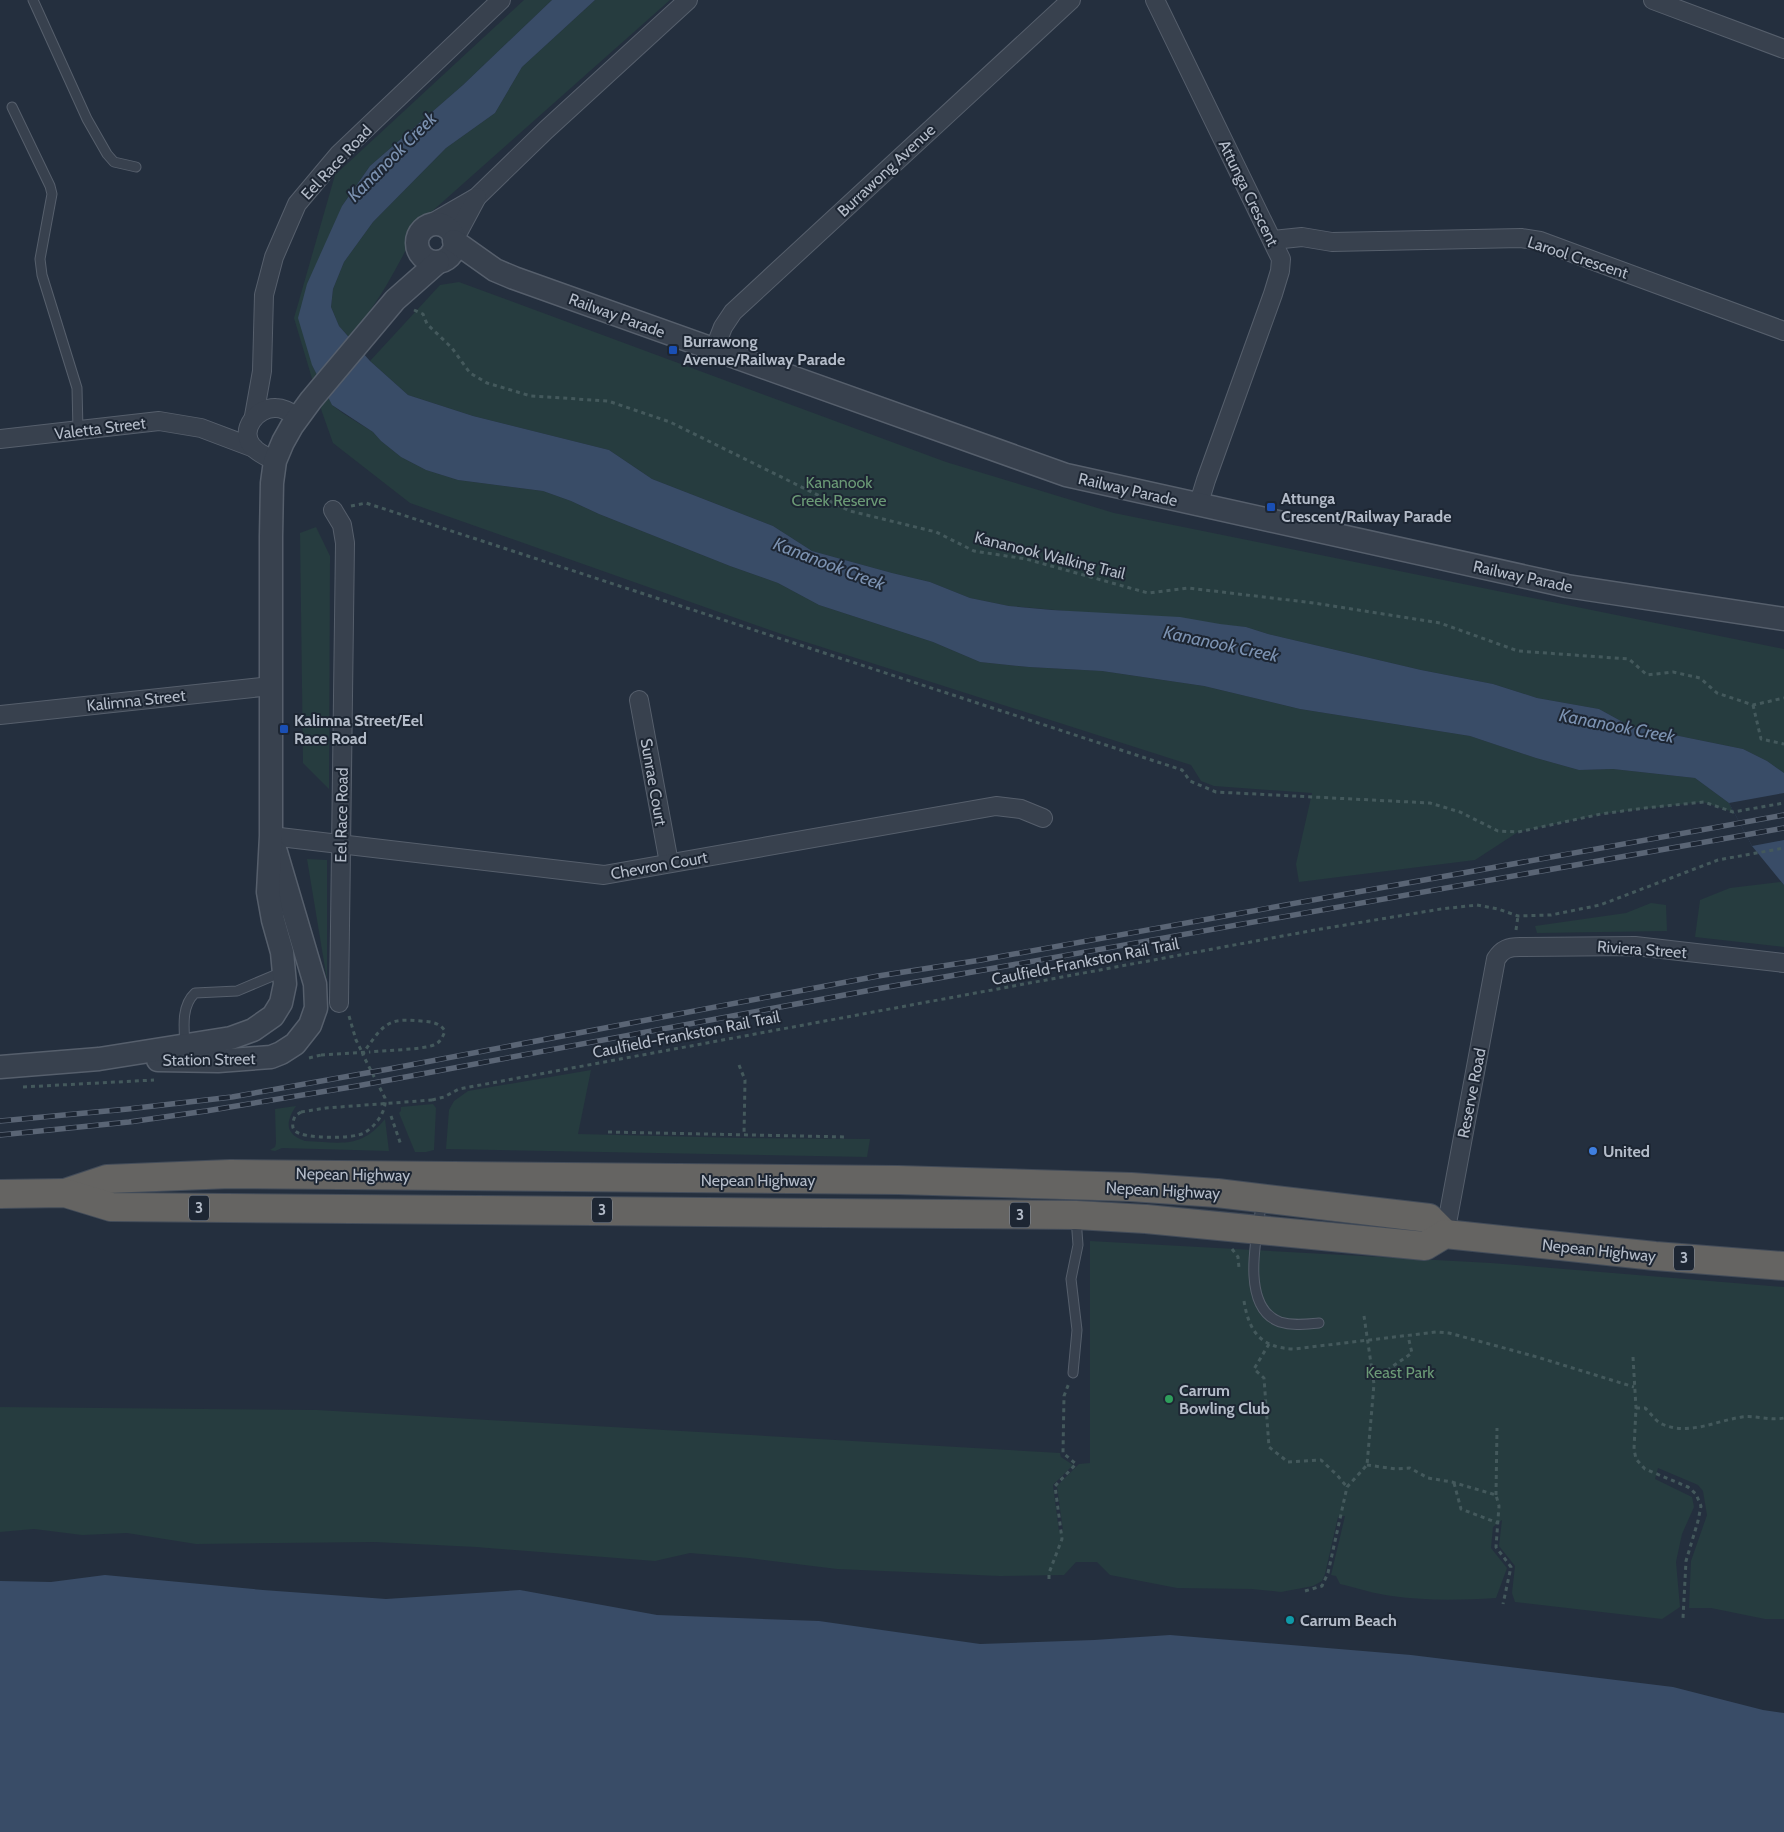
<svg xmlns="http://www.w3.org/2000/svg" width="1784" height="1832" font-family="Cabin,sans-serif">
  <style>
    .green { fill: #263c3f }
    .water { fill: #394c67 }
    .pier { fill: #242f3e }
    .lines { fill: none; stroke-linecap: round; stroke-linejoin: round }
    .service-casing { stroke: #565f6c; stroke-width: 11 }
    .minor-casing { stroke: #565f6c; stroke-width: 20 }
    .tertiary-casing { stroke: #565f6c; stroke-width: 25 }
    .trunk-casing { stroke: #434c59; stroke-width: 30 }
    .path { stroke: #44595c; stroke-width: 3; stroke-dasharray: 4 4; stroke-linecap: butt }
    .service { stroke: #38414e; stroke-width: 9 }
    .minor { stroke: #38414e; stroke-width: 18 }
    .tertiary { stroke: #38414e; stroke-width: 22 }
    .trunk { stroke: #656462; stroke-width: 28 }
    .rail-casing { stroke: #5a6575; stroke-width: 5.5 }
    .rail { stroke: #1d2633; stroke-width: 4; stroke-dasharray: 11; stroke-linecap: butt }
    .path-bridge { stroke: #44595c; stroke-width: 3; stroke-dasharray: 4 4; stroke-linecap: butt }
    .transit-dot { fill: #1a4fb4; stroke: #1d2633; stroke-width: 2 }
    .shop-dot { fill: #3f7fe0; stroke: #1d2633; stroke-width: 2 }
    .leisure-dot { fill: #2e9e5b; stroke: #1d2633; stroke-width: 2 }
    .culture-dot { fill: #0f9aa8; stroke: #1d2633; stroke-width: 2 }
    .labels { text-anchor: middle; stroke-width: 4; stroke-linejoin: round; paint-order: stroke }
    .shield { fill: #1d2633; stroke: #878f9c; stroke-width: 1 }
    .shield-label { font-size: 15px; font-weight: bold; fill: #b4bcc9 }
    .street-label { font-size: 16px; fill: #b4bcc9; stroke: #1d2633 }
    .poi-label { font-size: 16px; font-weight: bold; fill: #b4bcc9; stroke: #1d2633; text-anchor: start }
    .park-label { font-size: 16px; fill: #6b9a76; stroke: #1d2633 }
    .water-label { font-size: 18px; font-style: italic; fill: #7c92b1; stroke: #1d2633 }
  </style>
  <rect width="100%" height="100%" fill="#242f3e"/>
  <!-- green -->
  <g class="green">
    <path d="M 524,0 L 552,0 L 463,85 L 370,166 L 342,206 L 312,365 L 332,405 L 344,414 L 373,432 L 381,441 L 401,457 L 426,470 L 458,480 L 543,491 L 571,501 L 599,514 L 730,566 L 778,583 L 819,605 L 933,642 L 980,662 L 1029,667 L 1102,671 L 1204,686 L 1300,709 L 1470,736 L 1536,758 L 1579,770 L 1613,769 L 1695,778 L 1729,803 L 1733,812 L 1703,802 L 1601,814 L 1518,832 L 1475,860 L 1299,882 L 1296,864 L 1312,793 L 1214,786 L 1201,781 L 1191,765 L 787,636 L 410,503 L 333,443 L 322,412 L 294,318 L 335,175 Z"/>
    <path d="M 595,0 L 670,0 L 420,222 C 400,262 379,304 349,337 L 339,326 L 331,307 L 333,289 L 344,262 L 373,222 L 446,148 L 495,113 L 522,67 Z"/>
    <path d="M 459,282 L 946,462 L 1114,513 L 1784,649 L 1784,773 L 1767,761 L 1743,749 L 1630,726 L 1599,709 L 1537,698 L 1493,684 L 1421,670 L 1268,634 L 1246,627 L 1009,606 L 970,598 L 930,582 L 892,573 L 812,551 L 773,526 L 652,479 L 609,450 L 473,416 L 408,395 L 370,361 L 440,285 Z"/>
    <path d="M 316,527 L 330,556 L 329,789 L 303,763 L 300,533 Z"/>
    <path d="M 307,859 L 327,860 L 327,980 Z"/>
    <path d="M 1781,882 L 1784,885 L 1784,947 L 1695,937 L 1700,900 L 1730,888 Z"/>
    <path d="M 1651,903 L 1666,905 L 1667,931 L 1537,933 L 1535,926 L 1626,913 Z"/>
    <path d="M 591,1070 L 578,1134 L 743,1138 L 870,1139 L 867,1157 L 446,1149 L 449,1110 L 454,1101 L 468,1091 Z"/>
    <path d="M 433,1104 L 436,1108 L 434,1150 L 426,1152 L 415,1152 L 399,1113 L 401,1111 L 401,1107 Z"/>
    <path d="M 296,1106 C 286,1121 284,1134 305,1141 C 340,1142 360,1150 385,1119 L 389,1151 L 282,1148 L 275,1151 L 270,1150 L 275,1147 L 276,1143 L 275,1109 Z"/>
    <path d="M 1090,1241 L 1491,1263 L 1784,1287 L 1784,1619 L 1765,1619 L 1711,1608 L 1689,1608 L 1691,1561 L 1707,1515 L 1703,1491 L 1698,1485 L 1658,1468 L 1655,1479 L 1692,1497 L 1694,1507 L 1682,1534 L 1676,1562 L 1680,1607 L 1662,1619 L 1515,1602 L 1512,1593 L 1515,1566 L 1499,1546 L 1502,1520 L 1493,1527 L 1491,1548 L 1507,1568 L 1496,1598 C 1462,1600 1427,1601 1392,1596 C 1375,1594 1357,1588 1340,1584 L 1336,1576 L 1331,1575 L 1345,1516 L 1338,1517 L 1325,1574 L 1322,1581 L 1313,1586 L 1281,1592 L 1252,1589 L 1177,1588 L 1110,1575 L 1097,1562 L 1076,1562 L 1064,1575 L 1000,1576 L 837,1569 L 749,1558 L 690,1553 L 655,1561 L 476,1547 L 375,1542 L 196,1544 L 127,1533 L 82,1535 L 34,1529 L 0,1532 L 0,1407 L 317,1410 L 1060,1453 L 1061,1457 L 1073,1465 L 1053,1485 L 1059,1531 L 1063,1531 L 1057,1486 L 1079,1464 L 1090,1463 Z"/>
  </g>
  <!-- water -->
  <g class="water">
    <path d="M 552,0 L 595,0 L 522,67 L 495,113 L 446,148 L 373,222 L 344,262 L 333,289 L 331,307 L 339,326 L 370,361 L 408,395 L 473,416 L 609,450 L 652,479 L 773,526 L 812,551 L 892,573 L 930,582 L 970,598 L 1009,606 L 1052,610 L 1180,617 L 1220,624 L 1246,627 L 1268,634 L 1421,670 L 1493,684 L 1537,698 L 1599,709 L 1630,726 L 1743,749 L 1767,761 L 1784,773 L 1784,885 L 1752,846 L 1729,803 L 1695,778 L 1613,769 L 1579,770 L 1536,758 L 1470,736 L 1300,709 L 1204,686 L 1102,671 L 1029,667 L 980,662 L 933,642 L 819,605 L 778,583 L 730,566 L 599,514 L 571,501 L 543,491 L 458,480 L 426,470 L 401,457 L 381,441 L 373,432 L 332,405 L 312,365 L 298,318 L 307,284 L 342,206 L 370,166 L 463,85 Z"/>
    <path d="M 105,1575 L 263,1590 L 386,1599 L 520,1590 L 657,1615 L 819,1621 L 980,1644 L 1094,1640 L 1170,1635 L 1411,1655 L 1673,1687 L 1763,1710 L 1784,1713 L 1784,1832 L 0,1832 L 0,1581 L 51,1582 Z"/>
  </g>
  <!-- pier -->
  <path class="pier" d="M 1784,793 L 1784,840 L 1752,846 L 1729,803 Z"/>
  <g class="lines">
    <defs>
      <g id="service">
        <path d="M 33,0 L 87,119 L 107,154 L 114,162 L 136,167"/>
        <path d="M 12,107 L 50,186 L 52,194 L 40,259 L 42,275 L 77,388 L 78,430"/>
        <path d="M 185,1045 C 184,1028 181,1006 195,993 L 237,991 L 282,972"/>
        <path d="M 1262,1201 C 1257,1233 1239,1307 1280,1322 C 1293,1326 1306,1324 1319,1323"/>
        <path d="M 1073,1373 L 1077,1330 L 1071,1279 L 1078,1245 L 1076,1218"/>
      </g>
      <g id="minor">
        <path d="M 1155,0 L 1281,259 L 1280,271 L 1273,294 L 1206,480 L 1198,506"/>
        <path d="M 1653,0 L 1784,49"/>
        <path d="M 425,227 L 477,197 L 546,130 L 688,0"/>
        <path d="M 454,240 L 477,197"/>
        <path d="M 1273,240 L 1302,237 L 1332,242 L 1521,238 L 1540,241 L 1784,331"/>
        <path d="M 714,350 L 723,327 L 733,312 L 1071,0"/>
        <path d="M 254,416 L 262,371 L 264,295 L 274,257 L 297,204 L 339,154 L 501,0"/>
        <path d="M 0,439 L 159,421 L 201,428 L 254,448"/>
        <path d="M 275,461 C 268,457 257,453 252,446 C 239,430 257,407 276,408 C 284,408 291,413 298,417"/>
        <path d="M 333,510 L 342,525 L 345,543 L 339,1003"/>
        <path d="M 639,700 L 669,863"/>
        <path d="M 0,715 L 271,686"/>
        <path d="M 271,836 L 604,875 L 996,806 L 1021,809 L 1043,818"/>
        <path d="M 1445,1234 L 1496,959 C 1502,949 1509,947 1520,947 L 1635,946 L 1784,963"/>
      </g>
      <g id="tertiary">
        <circle cx="436" cy="243" r="19"/>
        <path d="M 454,241 L 495,270 L 514,278 L 1066,475 L 1567,586 L 1784,619"/>
        <path d="M 158,1060 L 218,1061 L 271,1057 L 281,1053 L 295,1044 L 310,1025 L 316,1008 L 315,984 L 276,852"/>
        <path d="M 0,1067 L 99,1059 L 231,1038 L 253,1030 L 273,1016 L 281,1003 L 285,984 L 282,952 L 273,920 L 268,892 L 271,836 L 271,537 L 272,483 L 275,461 L 283,442 L 292,426 L 311,400 L 395,300 L 438,262"/>
      </g>
      <g id="trunk">
        <path d="M 65,1193 L 107,1179 L 230,1174 L 898,1180 L 1131,1187 L 1217,1193 L 1429,1218 L 1445,1234"/>
        <path d="M 0,1194 L 65,1193 L 111,1207 L 1076,1215 L 1146,1219 L 1425,1246 L 1445,1234 L 1655,1256 L 1784,1266"/>
      </g>
    </defs>
    <!-- service casing -->
    <use href="#service" class="service-casing"/>
    <!-- minor casing -->
    <use href="#minor" class="minor-casing"/>
    <!-- tertiary casing -->
    <use href="#tertiary" class="tertiary-casing"/>
    <!-- trunk casing -->
    <use href="#trunk" class="trunk-casing"/>
    <!-- path -->
    <g class="path">
      <path d="M 414,310 L 423,314 L 427,324 L 452,348 L 470,373 L 487,383 L 531,396 L 608,401 L 670,422 L 850,511 L 936,532 L 974,551 L 1026,559 L 1148,593 L 1188,588 L 1314,603 L 1440,623 L 1518,651 L 1629,659 L 1647,675 L 1673,672 L 1700,678 L 1717,693 L 1753,705 L 1784,698"/>
      <path d="M 351,506 L 366,503 L 1182,770 L 1190,781 L 1216,792 L 1430,803 L 1460,812 L 1498,831 L 1518,832 L 1601,814 L 1645,808 L 1704,802 L 1733,812 L 1784,803"/>
      <path d="M 1753,705 L 1761,739 L 1784,744"/>
      <path d="M 1516,930 L 1518,916"/>
      <path d="M 349,1016 L 356,1040 L 363,1054"/>
      <path d="M 309,1058 L 321,1055"/>
      <path d="M 739,1065 L 745,1080 L 744,1135"/>
      <path d="M 23,1087 L 154,1080"/>
      <path d="M 432,1100 L 444,1097 L 459,1089 L 1315,930 L 1441,909 L 1477,905 L 1498,909 L 1518,916 L 1551,915 L 1600,905 L 1718,860 L 1784,848"/>
      <path d="M 301,1112 L 295,1116 C 293,1121 291,1127 295,1131 C 303,1139 354,1139 364,1133 C 375,1127 387,1111 385,1098 L 363,1055 C 365,1049 370,1044 374,1038 C 388,1019 398,1019 421,1021 C 431,1022 439,1022 445,1031 C 443,1036 441,1041 436,1044 C 425,1050 385,1050 370,1052"/>
      <path d="M 391,1116 L 401,1145"/>
      <path d="M 608,1132 L 846,1137"/>
      <path d="M 1232,1249 L 1238,1257 L 1239,1268"/>
      <path d="M 1244,1301 C 1249,1332 1261,1348 1294,1349 L 1436,1332 L 1449,1333 L 1537,1357 L 1634,1387"/>
      <path d="M 1269,1344 L 1254,1369 L 1264,1378 L 1269,1447 L 1288,1462 L 1321,1460 L 1337,1475 L 1347,1487"/>
      <path d="M 1633,1357 L 1636,1408 L 1634,1449 L 1636,1459 L 1645,1469 L 1688,1487 L 1696,1494 L 1701,1506 L 1698,1521 L 1686,1561 L 1683,1618"/>
      <path d="M 1372,1376 L 1383,1373 L 1412,1353 L 1408,1336"/>
      <path d="M 1636,1408 L 1645,1408 C 1651,1413 1655,1421 1662,1424 C 1688,1436 1715,1421 1742,1417 C 1756,1415 1770,1421 1784,1418"/>
      <path d="M 1367,1465 L 1396,1469 L 1410,1468 L 1428,1478 L 1452,1482 L 1496,1495 L 1499,1506 L 1496,1547 L 1511,1567 L 1503,1604"/>
      <path d="M 1454,1483 L 1461,1509 L 1498,1523"/>
      <path d="M 1496,1495 L 1497,1428"/>
      <path d="M 1049,1579 L 1049,1573 L 1062,1539 L 1055,1486 L 1076,1464 L 1063,1453 L 1064,1396 L 1069,1383"/>
      <path d="M 1305,1591 L 1322,1586 L 1328,1573 L 1347,1487 L 1367,1465 L 1374,1384 L 1364,1316"/>
    </g>
    <!-- service -->
    <use href="#service" class="service"/>
    <!-- minor -->
    <use href="#minor" class="minor"/>
    <!-- tertiary -->
    <use href="#tertiary" class="tertiary"/>
    <!-- trunk -->
    <use href="#trunk" class="trunk"/>
    <defs>
      <g id="rail">
        <path d="M 0,1121 L 128,1109 L 232,1097 L 389,1069 L 878,976 L 981,960 L 1784,815"/>
        <path d="M 0,1135 L 129,1122 L 206,1111 L 357,1086 L 882,988 L 1784,828"/>
      </g>
    </defs>
    <!-- rail casing -->
    <use href="#rail" class="rail-casing"/>
    <!-- rail -->
    <use href="#rail" class="rail"/>
    <!-- path-bridge -->
    <g class="path-bridge">
      <path d="M 321,1055 L 370,1052"/>
      <path d="M 301,1112 L 326,1108 L 432,1100"/>
    </g>
  </g>
  <!-- markers -->
  <g class="transit-dot">
    <rect x="668" y="345" width="10" height="10" rx="2.5"/>
    <rect x="1266" y="502" width="10" height="10" rx="2.5"/>
    <rect x="279" y="724" width="10" height="10" rx="2.5"/>
  </g>
  <circle class="shop-dot" cx="1593" cy="1151" r="5"/>
  <circle class="leisure-dot" cx="1169" cy="1399" r="5"/>
  <circle class="culture-dot" cx="1290" cy="1620" r="5"/>
  <g class="labels">
    <!-- shield labels -->
    <g class="shield">
      <rect x="189" y="1195.5" width="20" height="25" rx="4"/>
      <rect x="592" y="1197.5" width="20" height="25" rx="4"/>
      <rect x="1010" y="1202.5" width="20" height="25" rx="4"/>
      <rect x="1674" y="1245.5" width="20" height="25" rx="4"/>
    </g>
    <g class="shield-label">
      <text x="199" y="1213">3</text>
      <text x="602" y="1215">3</text>
      <text x="1020" y="1220">3</text>
      <text x="1684" y="1263">3</text>
    </g>
    <!-- street labels -->
    <g class="street-label">
      <text transform="translate(336 162) rotate(-47)" y="6">Eel Race Road</text>
      <text transform="translate(886 170) rotate(-43)" y="6">Burrawong Avenue</text>
      <text transform="translate(1249 193) rotate(64)" y="6">Attunga Crescent</text>
      <text transform="translate(1578 257) rotate(18)" y="6">Larool Crescent</text>
      <text transform="translate(617 315) rotate(20)" y="6">Railway Parade</text>
      <text transform="translate(100 428) rotate(-7)" y="6">Valetta Street</text>
      <text transform="translate(1128 489) rotate(13)" y="6">Railway Parade</text>
      <text transform="translate(1050 555) rotate(14)" y="6">Kananook Walking Trail</text>
      <text transform="translate(1523 576) rotate(12)" y="6">Railway Parade</text>
      <text transform="translate(136 700) rotate(-6)" y="6">Kalimna Street</text>
      <text transform="translate(654 782) rotate(80)" y="6">Sunrae Court</text>
      <text transform="translate(341 815) rotate(-89)" y="6">Eel Race Road</text>
      <text transform="translate(659 865) rotate(-10)" y="6">Chevron Court</text>
      <text transform="translate(1642 949) rotate(4)" y="6">Riviera Street</text>
      <text transform="translate(1085 961) rotate(-11)" y="6">Caulfield-Frankston Rail Trail</text>
      <text transform="translate(686 1034) rotate(-11)" y="6">Caulfield-Frankston Rail Trail</text>
      <text transform="translate(209 1059) rotate(-1)" y="6">Station Street</text>
      <text transform="translate(1471 1093) rotate(-79)" y="6">Reserve Road</text>
      <text transform="translate(353 1174) rotate(1)" y="6">Nepean Highway</text>
      <text x="758" y="1186">Nepean Highway</text>
      <text transform="translate(1163 1190) rotate(3)" y="6">Nepean Highway</text>
      <text transform="translate(1599 1250) rotate(6)" y="6">Nepean Highway</text>
    </g>
    <!-- poi labels -->
    <g class="poi-label">
      <text x="683" y="347">Burrawong<tspan x="683" dy="18">Avenue/Railway Parade</tspan></text>
      <text x="1281" y="504">Attunga<tspan x="1281" dy="18">Crescent/Railway Parade</tspan></text>
      <text x="294" y="726">Kalimna Street/Eel<tspan x="294" dy="18">Race Road</tspan></text>
      <text x="1603" y="1157">United</text>
      <text x="1179" y="1396">Carrum<tspan x="1179" dy="18">Bowling Club</tspan></text>
      <text x="1300" y="1626">Carrum Beach</text>
    </g>
    <!-- park labels -->
    <g class="park-label">
      <text x="839" y="488">Kananook<tspan x="839" dy="18">Creek Reserve</tspan></text>
      <text x="1400" y="1378">Keast Park</text>
    </g>
    <!-- water labels -->
    <g class="water-label">
      <text transform="translate(392 157) rotate(-45)" y="6">Kananook Creek</text>
      <text transform="translate(829 564) rotate(21)" y="6">Kananook Creek</text>
      <text transform="translate(1221 644) rotate(12)" y="6">Kananook Creek</text>
      <text transform="translate(1617 726) rotate(11)" y="6">Kananook Creek</text>
    </g>
  </g>
</svg>
